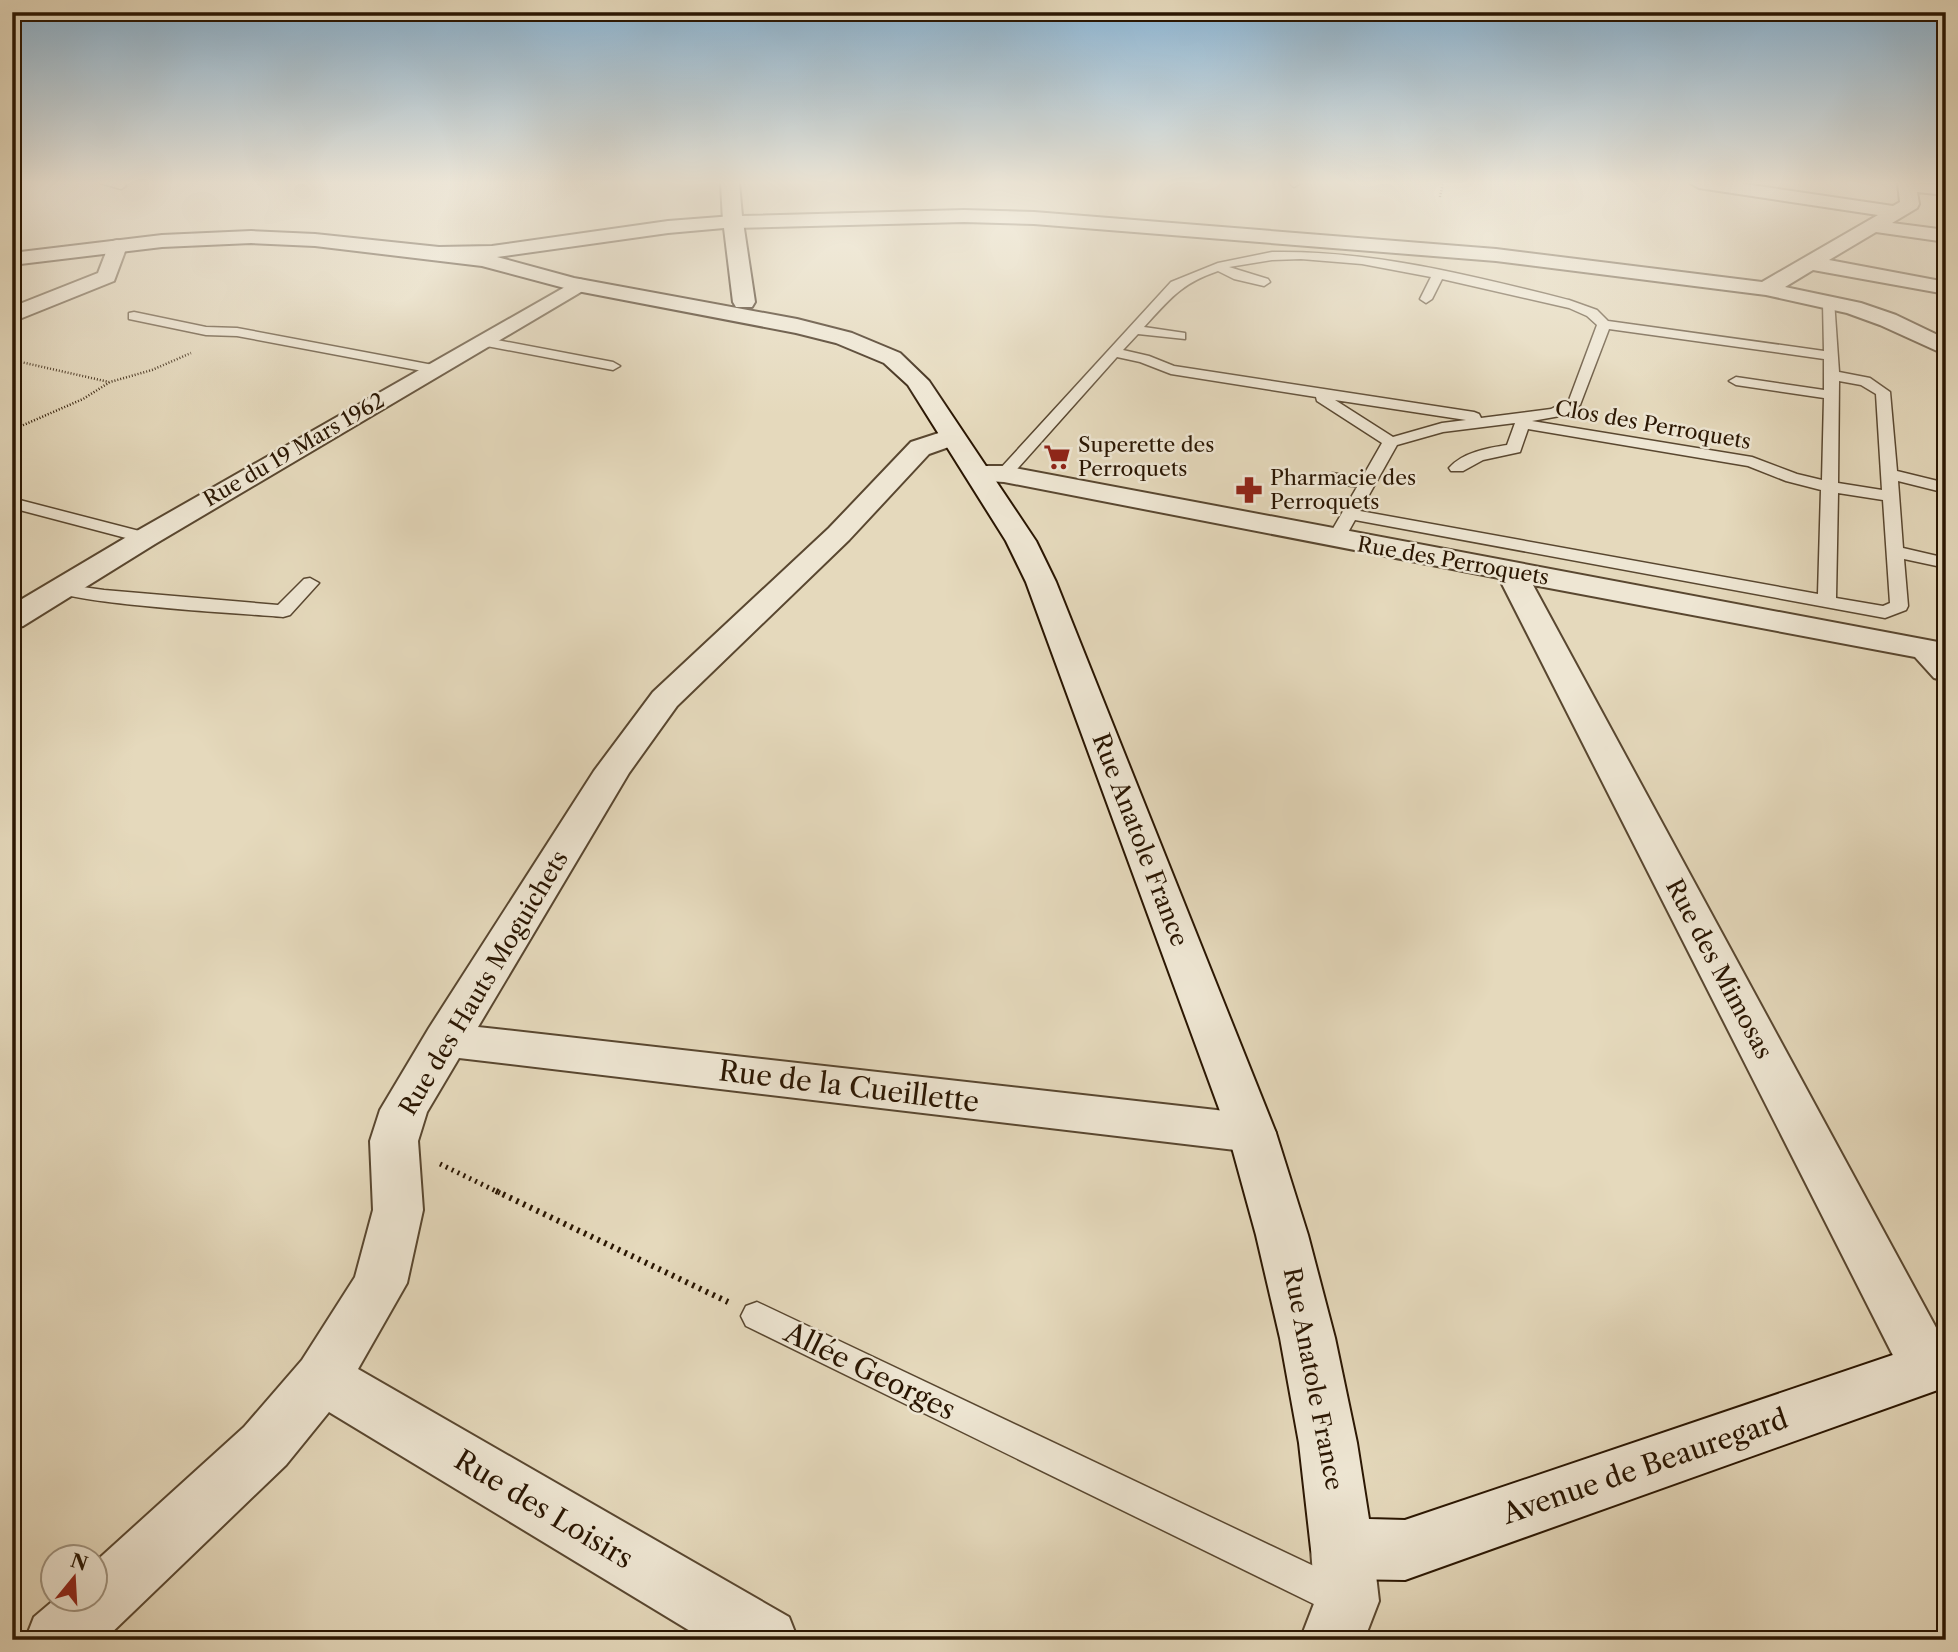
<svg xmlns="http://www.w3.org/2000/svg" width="1958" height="1652" font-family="'Libre Caslon Text',serif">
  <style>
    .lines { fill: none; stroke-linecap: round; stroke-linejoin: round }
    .lane-casing { stroke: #594730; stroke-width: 3 }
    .street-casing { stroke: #594730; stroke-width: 4 }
    .secondary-casing { stroke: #2a1602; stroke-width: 4 }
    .path-far2 { stroke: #2a1602; stroke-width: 2.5; stroke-dasharray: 1 2; stroke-linecap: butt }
    .path-far1 { stroke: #2a1602; stroke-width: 5; stroke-dasharray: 2 4.5; stroke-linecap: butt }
    .path { stroke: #2a1602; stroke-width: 6; stroke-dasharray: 2.5 5; stroke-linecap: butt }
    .lane { fill: #eee6d3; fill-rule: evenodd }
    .street { fill: #eee6d3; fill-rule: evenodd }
    .secondary { fill: #eee6d3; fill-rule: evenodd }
    .labels { text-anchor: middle; stroke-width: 5; stroke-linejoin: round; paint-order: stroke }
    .far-street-label { font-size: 21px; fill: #2a1602; stroke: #eee6d3 }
    .far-poi-label { font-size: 21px; fill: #2a1602; stroke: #eee6d3; text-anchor: start }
    .street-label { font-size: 24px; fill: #2a1602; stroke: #eee6d3 }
    .near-street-label { font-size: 28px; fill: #2a1602; stroke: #eee6d3 }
  </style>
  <rect width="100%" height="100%" fill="#e5d9bc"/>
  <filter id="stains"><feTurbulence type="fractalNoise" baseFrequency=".00286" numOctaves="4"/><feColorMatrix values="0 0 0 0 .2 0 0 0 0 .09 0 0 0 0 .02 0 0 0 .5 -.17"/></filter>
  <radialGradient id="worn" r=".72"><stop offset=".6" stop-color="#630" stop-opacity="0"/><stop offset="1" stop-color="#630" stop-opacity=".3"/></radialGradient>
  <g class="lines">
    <defs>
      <g id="lane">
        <path d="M 100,183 L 123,183 L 126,186 L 121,189 Z"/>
        <path d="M 1289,183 L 1299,183 L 1299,184 L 1294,187 Z"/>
        <path d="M 1272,252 C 1372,250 1473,276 1569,300 L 1597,310 L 1608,321 L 1824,351 L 1823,303 L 1824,300 L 1834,300 L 1839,372 L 1870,378 L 1890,392 L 1897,471 L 1946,483 L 1946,493 L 1898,481 L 1903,548 L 1946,558 L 1946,568 L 1904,559 L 1908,606 L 1906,610 L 1885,618 L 1355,520 L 1342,543 L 1330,543 L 1327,539 L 1357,487 L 1326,481 L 1324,478 L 1332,473 L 1362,478 L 1382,443 L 1317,401 L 1316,397 L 1171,374 L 1140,362 L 1117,357 L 1010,477 L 998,477 L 996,474 L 998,471 L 1171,282 L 1218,263 ZM 1301,259 L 1362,264 L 1431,277 L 1420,299 L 1426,303 L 1432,299 L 1442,279 L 1569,308 L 1587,316 L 1597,325 L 1569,400 L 1551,409 L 1481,418 L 1479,414 L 1474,412 L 1174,366 L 1149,356 L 1123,350 L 1138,334 L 1185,339 L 1185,333 L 1144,327 C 1170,299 1180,284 1218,271 L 1234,279 L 1264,286 L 1270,282 L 1268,279 L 1229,267 L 1272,260 ZM 1609,329 L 1824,359 L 1824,390 L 1736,377 L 1729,381 L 1736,385 L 1824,398 L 1822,480 L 1797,474 L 1752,457 L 1532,421 L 1560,416 L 1580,405 ZM 1839,381 L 1861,385 L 1876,394 L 1882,490 L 1838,483 ZM 1335,400 L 1466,420 L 1442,423 L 1393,437 ZM 1515,423 L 1507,445 C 1488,448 1463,452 1449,468 L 1451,471 L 1463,471 L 1483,460 L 1520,452 L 1528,429 L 1748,466 L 1786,481 L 1821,490 L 1818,594 L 1360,511 L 1397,445 L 1443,432 ZM 1838,493 L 1883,500 L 1890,603 L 1883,606 L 1836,598 Z"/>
        <path d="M 134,312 L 206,327 L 237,328 L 433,365 L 440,369 L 433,373 L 237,336 L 206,335 L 129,319 L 129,313 Z"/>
        <path d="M 481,337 L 613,362 L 620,366 L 613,370 L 476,344 L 476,338 Z"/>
        <path d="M 12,498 L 151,534 L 154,538 L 145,543 L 12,508 Z"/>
        <path d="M 310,578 L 319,583 L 290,615 L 283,617 C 251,614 65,604 52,589 L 61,584 L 104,590 L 278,605 L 304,579 Z"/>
        <path d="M 757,1302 L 1354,1585 L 1360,1598 L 1354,1611 L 1341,1617 L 1328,1611 L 746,1326 L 741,1316 L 746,1306 Z"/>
      </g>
      <g id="street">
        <path d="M 721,183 L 739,183 L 742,216 L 964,210 L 1034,212 L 1496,249 L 1762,282 L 1878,215 L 1699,188 L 1690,183 L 1738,183 L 1893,206 L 1900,202 L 1898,183 L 1946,185 L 1946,195 L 1917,192 L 1919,204 L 1917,208 L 1892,223 L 1946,230 L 1946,242 L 1876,232 L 1829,260 L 1946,282 L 1946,294 L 1813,270 L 1785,287 L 1861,303 L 1896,315 L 1946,339 L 1946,355 L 1880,325 L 1847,313 L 1766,295 L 1496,261 L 1034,224 L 964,222 L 733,228 L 723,222 Z"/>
        <path d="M 117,240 L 124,242 L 127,246 L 114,281 L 12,322 L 12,307 L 98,273 L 110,242 Z"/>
        <path d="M 579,279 L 586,281 L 590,285 L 586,289 L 155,544 L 23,626 L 12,629 L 12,605 L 135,532 Z"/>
        <path d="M 951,429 L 960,431 L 964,437 L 960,443 L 929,454 L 849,540 L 677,706 L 629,773 L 478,1027 L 1252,1114 L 1269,1120 L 1276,1133 L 1269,1146 L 1252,1152 L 459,1058 L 427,1112 L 418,1141 L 423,1210 L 407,1283 L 358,1369 L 789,1617 L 798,1640 L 705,1640 L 329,1412 L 286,1465 L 104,1640 L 25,1640 L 34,1617 L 54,1600 L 94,1600 L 94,1563 L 244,1427 L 302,1360 L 355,1277 L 373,1210 L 370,1141 L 380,1110 L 429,1028 L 594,771 L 653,692 L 829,528 L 911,442 Z"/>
        <path d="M 979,466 L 1004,466 L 1938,642 L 1946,651 L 1946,681 L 1934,678 L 1915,657 L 1533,585 L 1946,1346 L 1946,1385 L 1928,1392 L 1908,1385 L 1499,578 L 1004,482 L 969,480 L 965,474 L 969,468 Z"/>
        <path d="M 1342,1519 L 1364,1528 L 1373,1549 L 1379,1601 L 1364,1640 L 1300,1640 L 1315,1601 L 1311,1549 L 1320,1528 Z"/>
      </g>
      <path id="secondary" d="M 733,216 L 743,222 L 755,302 L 752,307 L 736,307 L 733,302 L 724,228 L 668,233 L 497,257 L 574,278 L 797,319 L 852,333 L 900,353 L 929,381 L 1036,541 L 1056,582 L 1276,1133 L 1308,1235 L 1335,1338 L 1357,1443 L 1369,1519 L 1405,1520 L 1946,1337 L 1946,1387 L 1405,1580 L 1342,1579 L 1320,1570 L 1311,1549 L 1299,1443 L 1280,1338 L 1256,1235 L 1228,1133 L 1026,582 L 1006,541 L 908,385 L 884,363 L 836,343 L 796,333 L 572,290 L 482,266 L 315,246 L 251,243 L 162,247 L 12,265 L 12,253 L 162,235 L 251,231 L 315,234 L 439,247 L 492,246 L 668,221 Z"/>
    </defs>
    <!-- lane casing -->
    <use href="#lane" class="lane-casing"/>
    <!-- street casing -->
    <use href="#street" class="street-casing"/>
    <!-- secondary casing -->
    <use href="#secondary" class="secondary-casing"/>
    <!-- path-far2 -->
    <g class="path-far2">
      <path d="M 1440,197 L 1443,183"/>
      <path d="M 12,360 L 109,382"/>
      <path d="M 12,430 L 83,399 L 110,382 L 152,370 L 191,353"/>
    </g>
    <!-- path-far1 -->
    <path class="path-far1" d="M 440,1164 L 500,1193"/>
    <!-- path -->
    <path class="path" d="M 496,1191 L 728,1302"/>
    <!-- lane -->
    <use href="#lane" class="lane"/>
    <!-- street -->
    <use href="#street" class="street"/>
    <!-- secondary -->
    <use href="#secondary" class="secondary"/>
  </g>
  <!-- sky -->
  <linearGradient id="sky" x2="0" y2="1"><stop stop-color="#89b5d6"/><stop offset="0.44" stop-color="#f3eee1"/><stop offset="1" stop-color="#f3eee1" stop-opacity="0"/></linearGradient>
  <rect width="1958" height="415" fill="url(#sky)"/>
  <!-- icons -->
  <defs>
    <symbol id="supermarket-bare" viewBox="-9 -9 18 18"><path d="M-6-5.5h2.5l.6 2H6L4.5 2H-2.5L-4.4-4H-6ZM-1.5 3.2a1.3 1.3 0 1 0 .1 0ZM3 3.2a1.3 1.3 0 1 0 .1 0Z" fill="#8f2418" stroke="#eee6d3" stroke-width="2.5" paint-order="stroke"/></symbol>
    <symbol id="pharmacy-bare" viewBox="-9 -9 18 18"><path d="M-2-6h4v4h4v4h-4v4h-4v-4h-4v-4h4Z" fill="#8f2418" stroke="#eee6d3" stroke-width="2.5" paint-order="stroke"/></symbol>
  </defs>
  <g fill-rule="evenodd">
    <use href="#supermarket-bare" x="1038" y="438" width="38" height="38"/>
    <use href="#pharmacy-bare" x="1230" y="471" width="38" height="38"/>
  </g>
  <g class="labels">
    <!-- far-street labels -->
    <g class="far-street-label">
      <text transform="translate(1653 425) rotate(10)" y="7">Clos des Perroquets</text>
      <text transform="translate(294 450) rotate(-30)" y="7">Rue du 19 Mars 1962</text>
      <text transform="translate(1453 561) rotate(10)" y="7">Rue des Perroquets</text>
    </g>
    <!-- far-poi labels -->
    <g class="far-poi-label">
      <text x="1078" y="452">Superette des<tspan x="1078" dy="24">Perroquets</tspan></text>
      <text x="1270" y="485">Pharmacie des<tspan x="1270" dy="24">Perroquets</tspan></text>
    </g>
    <!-- street labels -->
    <g class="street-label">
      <text transform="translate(1140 840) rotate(69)" y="8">Rue Anatole France</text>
      <text transform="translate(1719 969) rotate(62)" y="8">Rue des Mimosas</text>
      <text transform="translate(484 983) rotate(-59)" y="8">Rue des Hauts Moguichets</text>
      <text transform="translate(1313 1379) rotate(79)" y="8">Rue Anatole France</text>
    </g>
    <!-- near-street labels -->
    <g class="near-street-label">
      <text transform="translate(849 1086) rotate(7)" y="10">Rue de la Cueillette</text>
      <text transform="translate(870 1371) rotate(26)" y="10">Allée Georges</text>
      <text transform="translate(1645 1466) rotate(-19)" y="10">Avenue de Beauregard</text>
      <text transform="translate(544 1509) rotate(31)" y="10">Rue des Loisirs</text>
    </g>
  </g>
  <!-- margin -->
  <rect width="1958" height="1652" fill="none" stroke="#e5d9bc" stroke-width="42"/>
  <rect x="14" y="14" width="1930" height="1624" fill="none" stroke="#2a1602" stroke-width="3.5"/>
  <rect x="21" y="21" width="1916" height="1610" fill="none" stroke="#2a1602" stroke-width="2"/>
  <!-- north arrow -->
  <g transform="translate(74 1578) rotate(18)"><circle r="33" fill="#eee6d3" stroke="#a0937f" stroke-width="2"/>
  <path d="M0-5L12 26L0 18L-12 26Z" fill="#8f2418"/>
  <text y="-10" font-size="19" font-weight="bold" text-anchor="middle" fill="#2a1602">N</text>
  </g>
  <rect width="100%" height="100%" filter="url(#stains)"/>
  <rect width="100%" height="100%" fill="url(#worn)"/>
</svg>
